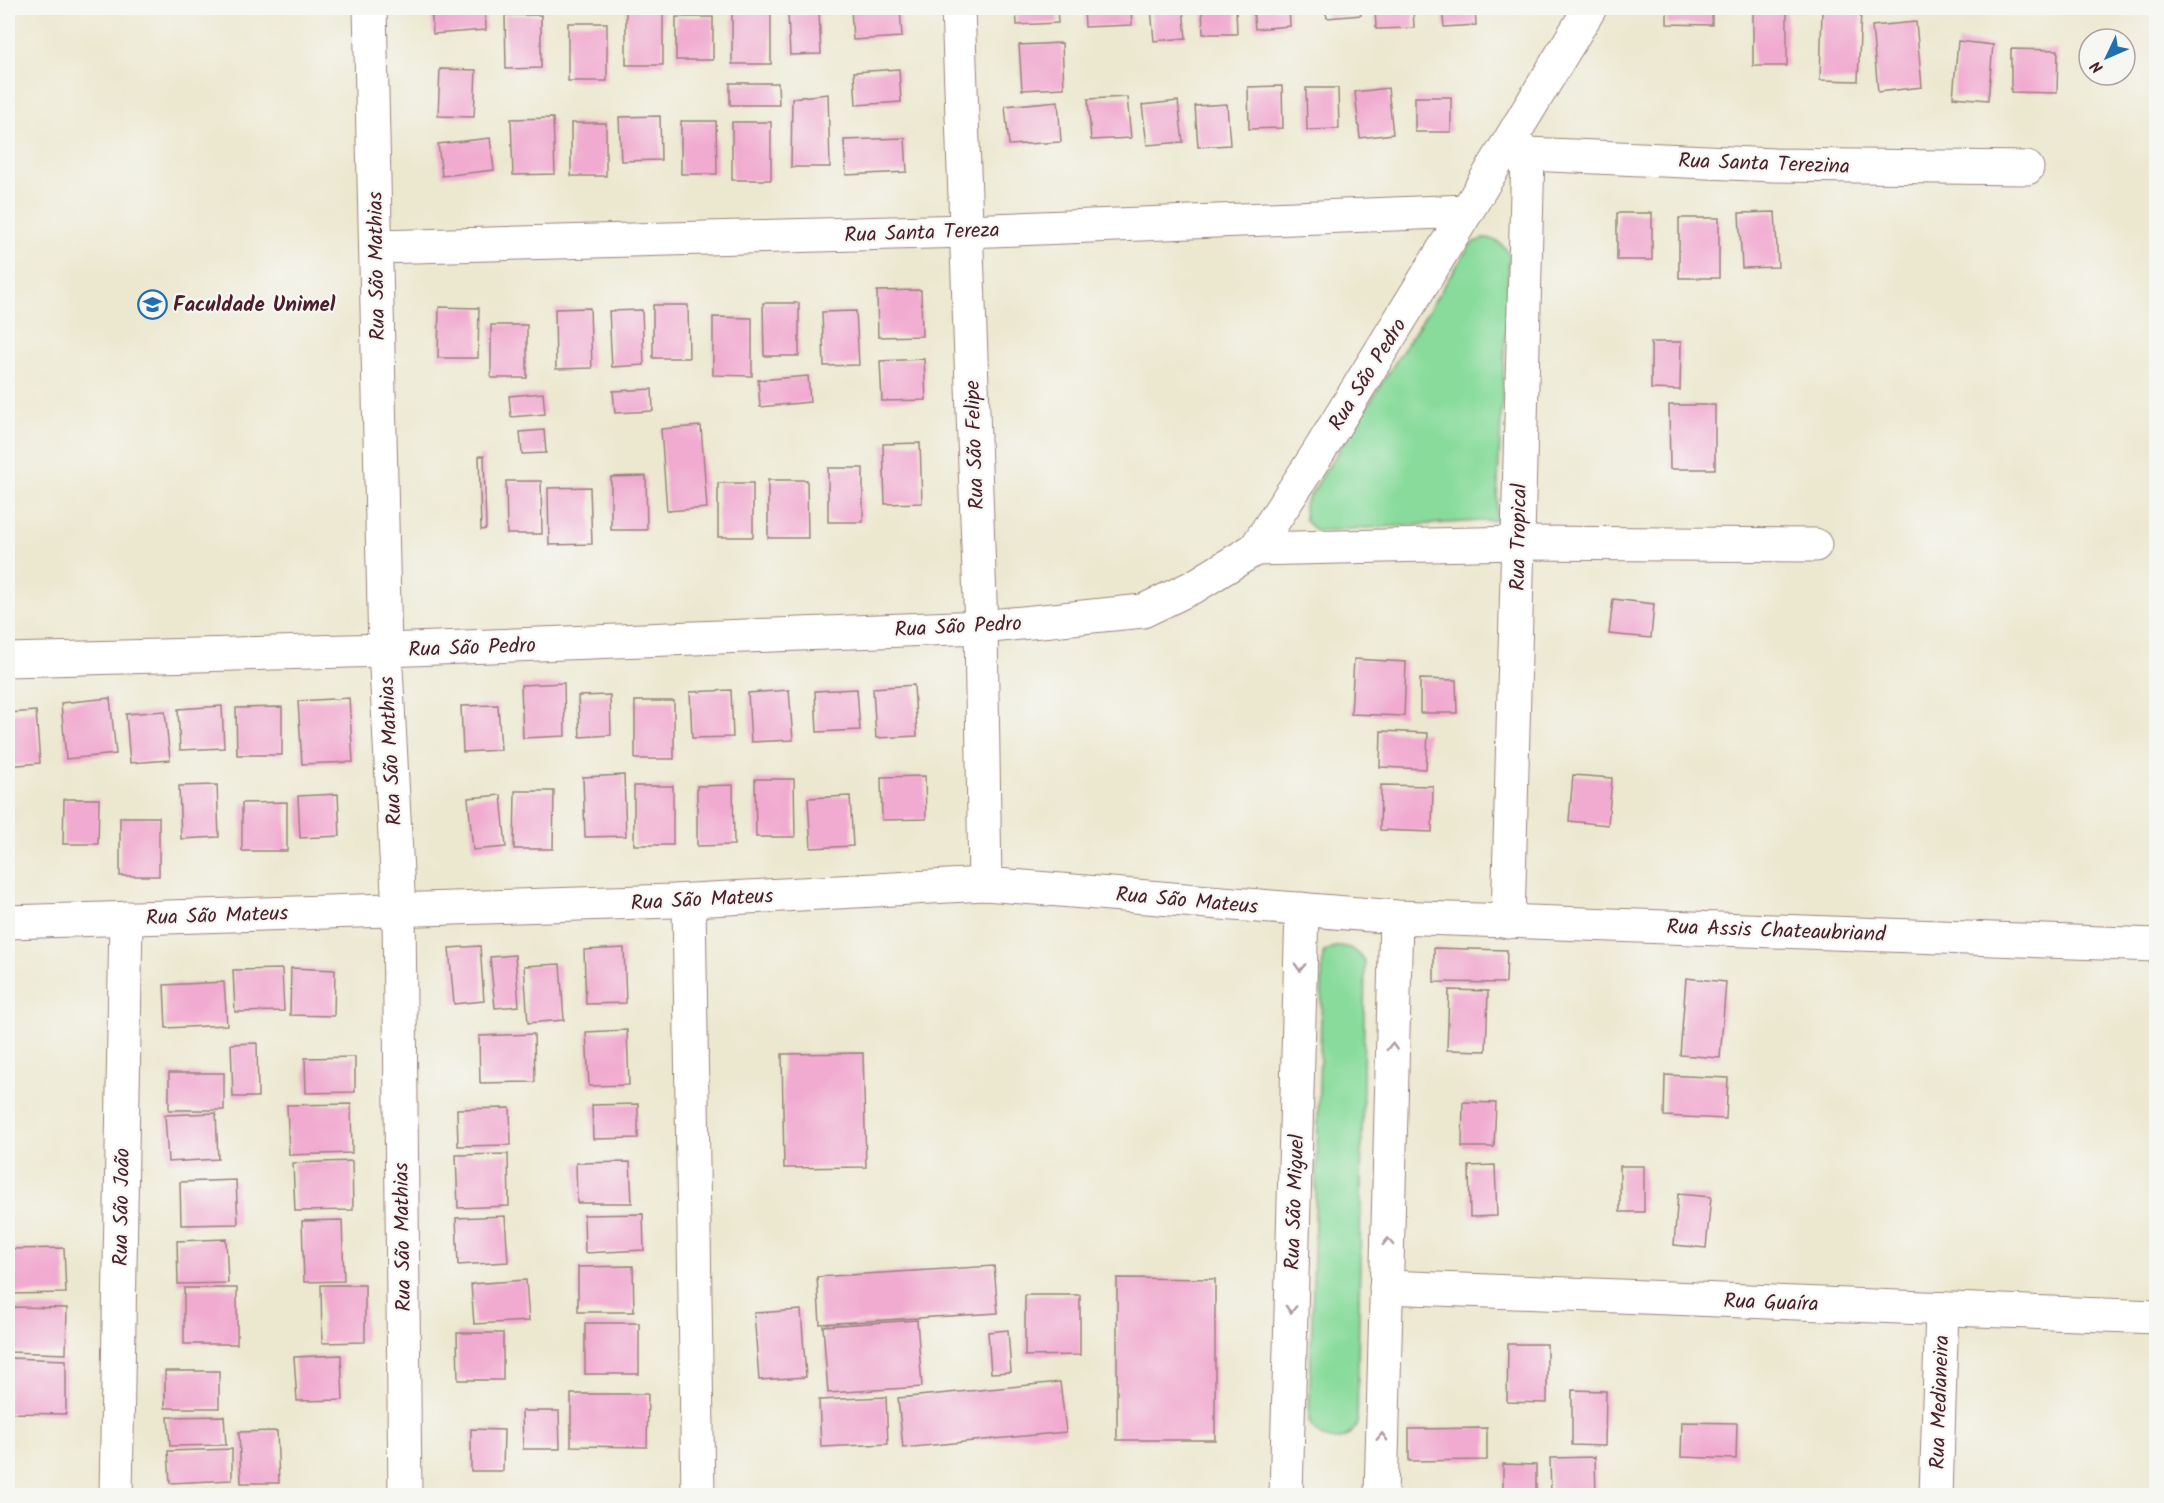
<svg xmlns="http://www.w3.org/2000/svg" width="2164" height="1503" font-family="Kalam,sans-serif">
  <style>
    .green { fill: #88db9b; stroke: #697d63; stroke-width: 1.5 }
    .building { fill: #f1abd0 }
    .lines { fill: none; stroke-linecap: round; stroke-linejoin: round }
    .street-casing { stroke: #9b847e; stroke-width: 35 }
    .street { stroke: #fff; stroke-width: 33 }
    .oneway { stroke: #ae9aa0 }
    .labels { text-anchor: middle; stroke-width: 4.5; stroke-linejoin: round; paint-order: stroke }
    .street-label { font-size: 21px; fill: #4a1f2b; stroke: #f6f6f2 }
    .poi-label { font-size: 21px; font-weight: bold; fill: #4a1f2b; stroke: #f6f6f2; text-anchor: start }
  </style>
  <rect width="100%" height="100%" fill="#f6f6f2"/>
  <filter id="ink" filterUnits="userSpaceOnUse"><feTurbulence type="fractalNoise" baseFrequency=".0167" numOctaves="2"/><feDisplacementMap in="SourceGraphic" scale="12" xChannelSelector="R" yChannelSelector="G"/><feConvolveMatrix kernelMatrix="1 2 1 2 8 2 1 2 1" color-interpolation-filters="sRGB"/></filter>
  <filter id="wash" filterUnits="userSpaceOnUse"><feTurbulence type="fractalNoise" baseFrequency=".008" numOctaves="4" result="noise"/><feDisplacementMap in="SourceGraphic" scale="24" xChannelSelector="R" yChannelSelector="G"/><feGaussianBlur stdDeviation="1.35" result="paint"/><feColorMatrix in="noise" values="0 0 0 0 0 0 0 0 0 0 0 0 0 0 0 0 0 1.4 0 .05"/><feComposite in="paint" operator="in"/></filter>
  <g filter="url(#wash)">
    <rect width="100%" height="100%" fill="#ece8d0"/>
    <!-- green -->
    <g class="green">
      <path d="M 1488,238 C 1499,241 1504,245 1509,255 L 1496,520 L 1316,531 L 1305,521 L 1304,505 L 1469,247 L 1474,242 Z"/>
      <path d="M 1341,946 C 1353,948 1359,952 1365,962 L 1357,1426 C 1341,1447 1321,1444 1309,1421 L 1323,953 L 1331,948 Z"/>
    </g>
    <g id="blocks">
      <!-- building -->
      <g class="building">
        <path d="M 431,8 L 485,8 L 486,30 L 433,34 Z"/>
        <rect x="626" y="8" width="37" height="57"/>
        <rect x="732" y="8" width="39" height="56"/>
        <path d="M 851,8 L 900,8 L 902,37 L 853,40 Z"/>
        <path d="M 1016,8 L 1057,8 L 1058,23 L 1017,25 Z"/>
        <path d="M 1084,8 L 1131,8 L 1132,25 L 1085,27 Z"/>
        <path d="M 1151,8 L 1183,8 L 1186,38 L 1154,41 Z"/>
        <path d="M 1202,8 L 1236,8 L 1237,34 L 1203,34 Z"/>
        <path d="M 1253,8 L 1289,8 L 1290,26 L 1255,29 Z"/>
        <path d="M 1325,8 L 1360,8 L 1361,15 L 1327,18 Z"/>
        <path d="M 1375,8 L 1413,8 L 1414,28 L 1376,29 Z"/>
        <path d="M 1442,8 L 1475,8 L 1476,25 L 1444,27 Z"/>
        <path d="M 1667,8 L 1712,8 L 1712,25 L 1667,24 Z"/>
        <rect x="1753" y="8" width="34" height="58"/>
        <path d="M 1822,10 L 1861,11 L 1858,81 L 1820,80 Z"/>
        <path d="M 819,13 L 821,54 L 790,55 L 788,14 Z"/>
        <path d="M 505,15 L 541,15 L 541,68 L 506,69 Z"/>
        <rect x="676" y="17" width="37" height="43"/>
        <path d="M 1916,22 L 1922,87 L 1878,92 L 1872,26 Z"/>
        <rect x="568" y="23" width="39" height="58"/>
        <path d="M 1958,41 L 1993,45 L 1988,100 L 1953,97 Z"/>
        <path d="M 1062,43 L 1064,88 L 1022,90 L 1019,45 Z"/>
        <path d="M 2011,49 L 2058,50 L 2057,93 L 2011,92 Z"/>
        <path d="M 440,69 L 476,70 L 474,117 L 438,116 Z"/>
        <path d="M 899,69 L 901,102 L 856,105 L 854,72 Z"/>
        <path d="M 730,83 L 778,83 L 779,105 L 730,105 Z"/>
        <path d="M 1282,86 L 1283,128 L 1249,129 L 1248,87 Z"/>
        <path d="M 1306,88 L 1338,88 L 1339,129 L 1307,130 Z"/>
        <path d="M 1388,88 L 1393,134 L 1360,138 L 1355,92 Z"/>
        <path d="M 828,94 L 830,167 L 791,167 L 792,98 Z"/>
        <path d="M 1127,97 L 1131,138 L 1091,140 L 1088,99 Z"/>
        <rect x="1415" y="97" width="36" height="35"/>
        <path d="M 1058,101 L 1061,142 L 1009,145 L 1005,106 Z"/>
        <path d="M 1178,101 L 1183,142 L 1147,145 L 1142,105 Z"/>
        <path d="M 1227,104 L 1230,145 L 1198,147 L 1195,106 Z"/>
        <path d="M 660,116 L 661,160 L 621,161 L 619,117 Z"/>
        <path d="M 553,118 L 555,174 L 513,175 L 511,119 Z"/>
        <path d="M 681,121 L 716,121 L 717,174 L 681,174 Z"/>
        <rect x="732" y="122" width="39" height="58"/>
        <rect x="571" y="123" width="35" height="53"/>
        <path d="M 490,138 L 494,170 L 442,176 L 438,144 Z"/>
        <path d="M 905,138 L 907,172 L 846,175 L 844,140 Z"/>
        <path d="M 1775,212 L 1778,267 L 1742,268 L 1739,213 Z"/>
        <rect x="1617" y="213" width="35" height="47"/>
        <rect x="1679" y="218" width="40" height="60"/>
        <path d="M 921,290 L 922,336 L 878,337 L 877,291 Z"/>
        <path d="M 763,303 L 799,303 L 799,356 L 764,356 Z"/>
        <path d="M 653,305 L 688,305 L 689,358 L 653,358 Z"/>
        <path d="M 439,307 L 479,308 L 478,358 L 438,358 Z"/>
        <path d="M 590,308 L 592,368 L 556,369 L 555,309 Z"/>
        <path d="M 642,310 L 644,365 L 612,367 L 609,311 Z"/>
        <path d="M 856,311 L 859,365 L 824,366 L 822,312 Z"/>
        <path d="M 713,317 L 752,318 L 752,376 L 713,375 Z"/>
        <rect x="491" y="325" width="36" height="53"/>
        <path d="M 1651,342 L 1681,342 L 1680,390 L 1651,389 Z"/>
        <path d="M 924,359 L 926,400 L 882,401 L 880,361 Z"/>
        <path d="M 808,376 L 810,402 L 760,407 L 758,380 Z"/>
        <path d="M 652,389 L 653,411 L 615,413 L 613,391 Z"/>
        <path d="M 543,393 L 545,414 L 511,417 L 509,396 Z"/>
        <path d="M 1669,405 L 1715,405 L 1715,469 L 1670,469 Z"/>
        <path d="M 701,426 L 707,508 L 667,511 L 661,429 Z"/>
        <path d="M 544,430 L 546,453 L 522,454 L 520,432 Z"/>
        <path d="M 920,443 L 922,503 L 885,504 L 883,444 Z"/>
        <path d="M 479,456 L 484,456 L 486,529 L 481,530 Z"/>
        <rect x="828" y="468" width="35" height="54"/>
        <path d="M 646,476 L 647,530 L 611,530 L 611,477 Z"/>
        <path d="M 768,480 L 807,480 L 808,538 L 768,538 Z"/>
        <path d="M 506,481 L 541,481 L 542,534 L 507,534 Z"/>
        <rect x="718" y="483" width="35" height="54"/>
        <path d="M 590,487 L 592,544 L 549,545 L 548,488 Z"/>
        <path d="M 1613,599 L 1654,604 L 1651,638 L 1609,634 Z"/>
        <path d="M 1354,659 L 1406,662 L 1404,716 L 1351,714 Z"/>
        <path d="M 1420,679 L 1456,680 L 1457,713 L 1420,713 Z"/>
        <path d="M 564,683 L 565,736 L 523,738 L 521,685 Z"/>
        <path d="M 914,685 L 917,736 L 876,738 L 873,688 Z"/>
        <path d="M 857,689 L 860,730 L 817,732 L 815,691 Z"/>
        <path d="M 731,690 L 733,737 L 692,738 L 690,692 Z"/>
        <path d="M 789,690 L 793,740 L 751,742 L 748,693 Z"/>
        <path d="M 610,695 L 611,735 L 580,737 L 578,696 Z"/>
        <path d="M 110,698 L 116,754 L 66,759 L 61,703 Z"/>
        <path d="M 349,698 L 353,762 L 302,764 L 298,701 Z"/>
        <rect x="635" y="701" width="39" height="58"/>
        <path d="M 498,705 L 501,750 L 463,752 L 461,706 Z"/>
        <path d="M 222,706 L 224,748 L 180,750 L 178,709 Z"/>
        <path d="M 282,707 L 282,755 L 237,755 L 236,708 Z"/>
        <path d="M 36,711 L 40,763 L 8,766 L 8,713 Z"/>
        <path d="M 165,711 L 170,760 L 130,763 L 126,714 Z"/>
        <path d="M 1381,731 L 1428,733 L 1426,769 L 1380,767 Z"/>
        <path d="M 624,775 L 626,836 L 585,837 L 583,777 Z"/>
        <path d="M 1573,775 L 1612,778 L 1608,825 L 1569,821 Z"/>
        <path d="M 925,776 L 926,819 L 882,820 L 881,777 Z"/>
        <path d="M 755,779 L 794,779 L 795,837 L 756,837 Z"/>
        <path d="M 217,785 L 219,837 L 181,839 L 179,786 Z"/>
        <path d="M 733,785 L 734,845 L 697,846 L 697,786 Z"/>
        <path d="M 1381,785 L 1433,786 L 1432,832 L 1380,830 Z"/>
        <rect x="634" y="786" width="39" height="59"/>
        <path d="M 515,791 L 554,791 L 553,849 L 514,849 Z"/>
        <path d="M 338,794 L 340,836 L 300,838 L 298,796 Z"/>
        <path d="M 501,795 L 506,847 L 473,850 L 468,798 Z"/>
        <path d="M 850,796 L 853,846 L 811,848 L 808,798 Z"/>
        <path d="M 64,799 L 99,799 L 98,844 L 63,844 Z"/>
        <path d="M 287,802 L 287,851 L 242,851 L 242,803 Z"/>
        <rect x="120" y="817" width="39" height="59"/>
        <path d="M 480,946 L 484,1001 L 454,1004 L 449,948 Z"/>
        <path d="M 624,948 L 626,1003 L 586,1004 L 584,950 Z"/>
        <path d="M 1434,948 L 1507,950 L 1506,983 L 1434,982 Z"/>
        <path d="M 515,955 L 519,1006 L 495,1008 L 490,957 Z"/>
        <path d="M 560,964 L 564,1020 L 528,1023 L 524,966 Z"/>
        <path d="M 291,968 L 335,970 L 334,1016 L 290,1015 Z"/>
        <path d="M 282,969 L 284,1011 L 235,1012 L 233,970 Z"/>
        <path d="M 1686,978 L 1726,982 L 1720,1058 L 1680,1055 Z"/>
        <path d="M 224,982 L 227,1025 L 166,1028 L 164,985 Z"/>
        <path d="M 1449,990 L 1488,991 L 1486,1051 L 1447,1050 Z"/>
        <path d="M 627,1030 L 629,1085 L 589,1086 L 586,1032 Z"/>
        <path d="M 534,1034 L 535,1082 L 480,1083 L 479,1036 Z"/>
        <path d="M 257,1043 L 258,1097 L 233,1097 L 231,1044 Z"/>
        <path d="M 863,1053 L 866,1167 L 784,1168 L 782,1054 Z"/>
        <path d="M 355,1057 L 355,1092 L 306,1093 L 305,1058 Z"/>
        <rect x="169" y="1073" width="55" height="37"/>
        <path d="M 1665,1075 L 1728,1078 L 1726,1119 L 1664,1116 Z"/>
        <path d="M 1463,1102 L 1496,1103 L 1494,1147 L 1462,1147 Z"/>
        <path d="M 351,1104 L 352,1153 L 289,1155 L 287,1105 Z"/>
        <path d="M 638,1104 L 638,1138 L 593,1139 L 592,1105 Z"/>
        <path d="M 510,1108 L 511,1145 L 458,1146 L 457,1109 Z"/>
        <path d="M 216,1113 L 218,1159 L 168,1162 L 165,1115 Z"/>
        <path d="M 508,1154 L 509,1206 L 458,1208 L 456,1155 Z"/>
        <path d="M 352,1161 L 353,1210 L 295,1211 L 293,1163 Z"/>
        <path d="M 630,1162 L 632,1203 L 577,1203 L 576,1163 Z"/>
        <path d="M 1495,1165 L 1497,1216 L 1470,1217 L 1469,1166 Z"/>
        <rect x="1620" y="1166" width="24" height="46"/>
        <path d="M 236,1180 L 238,1224 L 181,1225 L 180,1182 Z"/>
        <path d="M 1678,1194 L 1711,1197 L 1706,1248 L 1674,1245 Z"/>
        <path d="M 643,1214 L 644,1250 L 585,1253 L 584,1215 Z"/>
        <path d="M 505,1216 L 508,1262 L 458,1265 L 456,1218 Z"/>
        <path d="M 342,1220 L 344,1281 L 304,1282 L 302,1221 Z"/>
        <path d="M 226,1239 L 228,1283 L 178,1284 L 177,1241 Z"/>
        <path d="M 64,1248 L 66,1293 L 8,1294 L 8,1249 Z"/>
        <path d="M 633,1266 L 634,1312 L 578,1312 L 578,1267 Z"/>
        <path d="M 994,1266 L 998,1313 L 820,1324 L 817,1277 Z"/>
        <path d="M 1117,1278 L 1215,1279 L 1215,1440 L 1117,1440 Z"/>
        <path d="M 526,1280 L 529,1321 L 474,1324 L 471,1284 Z"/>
        <path d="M 321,1285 L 365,1285 L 365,1342 L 322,1343 Z"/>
        <rect x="184" y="1288" width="53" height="56"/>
        <path d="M 1025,1295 L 1080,1295 L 1080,1355 L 1025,1356 Z"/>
        <path d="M 10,1307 L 67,1308 L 66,1354 L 9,1352 Z"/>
        <path d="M 801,1310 L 806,1377 L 759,1380 L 754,1313 Z"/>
        <path d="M 917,1320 L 922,1387 L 828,1393 L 823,1326 Z"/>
        <rect x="585" y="1323" width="54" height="51"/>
        <path d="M 1008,1330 L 1011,1372 L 991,1373 L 988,1332 Z"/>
        <path d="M 457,1333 L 503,1333 L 503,1380 L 458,1380 Z"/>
        <path d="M 1508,1344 L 1547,1344 L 1547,1403 L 1507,1402 Z"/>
        <path d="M 341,1355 L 343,1400 L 297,1401 L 294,1357 Z"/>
        <path d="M 9,1358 L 66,1360 L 66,1414 L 8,1413 Z"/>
        <rect x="165" y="1371" width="54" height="37"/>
        <path d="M 1060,1382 L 1066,1432 L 903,1448 L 898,1398 Z"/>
        <path d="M 1572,1390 L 1606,1391 L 1605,1446 L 1572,1445 Z"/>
        <path d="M 571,1394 L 648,1394 L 647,1447 L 571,1446 Z"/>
        <path d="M 886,1397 L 888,1444 L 821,1447 L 819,1400 Z"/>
        <path d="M 522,1411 L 559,1411 L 560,1449 L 523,1449 Z"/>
        <path d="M 224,1416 L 226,1445 L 170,1446 L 168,1417 Z"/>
        <path d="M 1682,1422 L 1737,1423 L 1736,1459 L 1681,1457 Z"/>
        <path d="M 1487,1428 L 1487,1460 L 1409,1461 L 1409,1429 Z"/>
        <path d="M 471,1429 L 504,1430 L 503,1471 L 471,1471 Z"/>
        <path d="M 277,1431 L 279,1483 L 241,1483 L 239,1432 Z"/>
        <path d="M 232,1449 L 232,1480 L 170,1483 L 168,1451 Z"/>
        <path d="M 1595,1457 L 1596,1496 L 1551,1496 L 1550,1458 Z"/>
        <path d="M 1503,1464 L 1536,1465 L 1536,1496 L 1503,1496 Z"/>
      </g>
    </g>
  </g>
  <g filter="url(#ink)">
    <use href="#blocks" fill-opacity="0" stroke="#9b847e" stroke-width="1.5"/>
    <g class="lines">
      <defs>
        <g id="street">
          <path d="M 370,8 L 385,650 L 399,910 L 405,1496"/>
          <path d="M 958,8 L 981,627 L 985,884"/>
          <path d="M 1506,153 L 1774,165 L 2027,168"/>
          <path d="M 376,247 L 966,231 L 1467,211"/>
          <path d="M 1255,549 L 1518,543 L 1815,545"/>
          <path d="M 8,660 L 385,650 L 981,627 L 1143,611 L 1195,586 L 1255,549 L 1318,453 L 1467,211 L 1590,8"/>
          <path d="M 689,901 L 698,1496"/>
          <path d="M 8,922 L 673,901 L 985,884 L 1396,917 L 2156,945"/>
          <path d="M 1508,922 L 1528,153"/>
          <path d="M 1386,1287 L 2156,1317"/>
          <path d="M 116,1496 L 126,918"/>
          <path d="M 1286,1496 L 1302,909"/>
          <path d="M 1381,1496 L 1396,917"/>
          <path d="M 1936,1496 L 1942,1309"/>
        </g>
      </defs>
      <!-- street casing -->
      <use href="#street" class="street-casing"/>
      <!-- street -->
      <use href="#street" class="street"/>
    </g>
    <!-- one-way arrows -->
    <defs><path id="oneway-chevron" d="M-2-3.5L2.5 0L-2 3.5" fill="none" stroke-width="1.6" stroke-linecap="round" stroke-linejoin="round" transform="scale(1.5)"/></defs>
    <g class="oneway">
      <use href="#oneway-chevron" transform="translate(1300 967) rotate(92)"/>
      <use href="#oneway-chevron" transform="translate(1392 1047) rotate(-89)"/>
      <use href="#oneway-chevron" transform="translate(1388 1242) rotate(-89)"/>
      <use href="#oneway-chevron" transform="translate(1291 1309) rotate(92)"/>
      <use href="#oneway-chevron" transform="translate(1382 1437) rotate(-88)"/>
    </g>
  </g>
  <!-- icons -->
  <defs>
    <symbol id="university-ring" viewBox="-11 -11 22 22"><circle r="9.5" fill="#f6f6f2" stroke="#1f6fb2" stroke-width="1.5"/><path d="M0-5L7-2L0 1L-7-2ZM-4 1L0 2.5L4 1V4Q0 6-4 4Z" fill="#1f6fb2"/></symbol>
  </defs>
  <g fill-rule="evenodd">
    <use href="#university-ring" x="136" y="288" width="33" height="33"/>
  </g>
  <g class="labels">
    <!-- street labels -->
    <g class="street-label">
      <text transform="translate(1764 163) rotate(2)" y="7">Rua Santa Terezina</text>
      <text transform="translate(922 232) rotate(-2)" y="7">Rua Santa Tereza</text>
      <text transform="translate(376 266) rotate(-91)" y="7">Rua São Mathias</text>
      <text transform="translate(1367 374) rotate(-58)" y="7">Rua São Pedro</text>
      <text transform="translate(974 445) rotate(-92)" y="7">Rua São Felipe</text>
      <text transform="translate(1518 537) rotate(-89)" y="7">Rua Tropical</text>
      <text transform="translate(958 626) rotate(-3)" y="7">Rua São Pedro</text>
      <text transform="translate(472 647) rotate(-2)" y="7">Rua São Pedro</text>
      <text transform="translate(390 751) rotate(-93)" y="7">Rua São Mathias</text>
      <text transform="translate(702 899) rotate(-3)" y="7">Rua São Mateus</text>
      <text transform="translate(1187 900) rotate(5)" y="7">Rua São Mateus</text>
      <text transform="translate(217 915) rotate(-2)" y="7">Rua São Mateus</text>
      <text transform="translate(1776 930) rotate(2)" y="7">Rua Assis Chateaubriand</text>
      <text transform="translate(1294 1202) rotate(-88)" y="7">Rua São Miguel</text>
      <text transform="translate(121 1207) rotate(-89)" y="7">Rua São João</text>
      <text transform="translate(402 1237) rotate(-91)" y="7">Rua São Mathias</text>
      <text transform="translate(1771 1302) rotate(2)" y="7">Rua Guaíra</text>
      <text transform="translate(1939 1402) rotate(-88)" y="7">Rua Medianeira</text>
    </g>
    <!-- poi labels -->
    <g class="poi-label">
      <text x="173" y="311">Faculdade Unimel</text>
    </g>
  </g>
  <!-- margin -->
  <rect width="2164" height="1503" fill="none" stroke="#f6f6f2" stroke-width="30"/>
  <!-- north arrow -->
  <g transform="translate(2107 57) rotate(226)"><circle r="28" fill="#f6f6f2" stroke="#b1a0a2" stroke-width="1.5"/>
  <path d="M0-4.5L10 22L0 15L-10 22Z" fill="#1f6fb2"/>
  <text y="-9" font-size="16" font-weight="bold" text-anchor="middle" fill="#4a1f2b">N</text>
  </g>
</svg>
